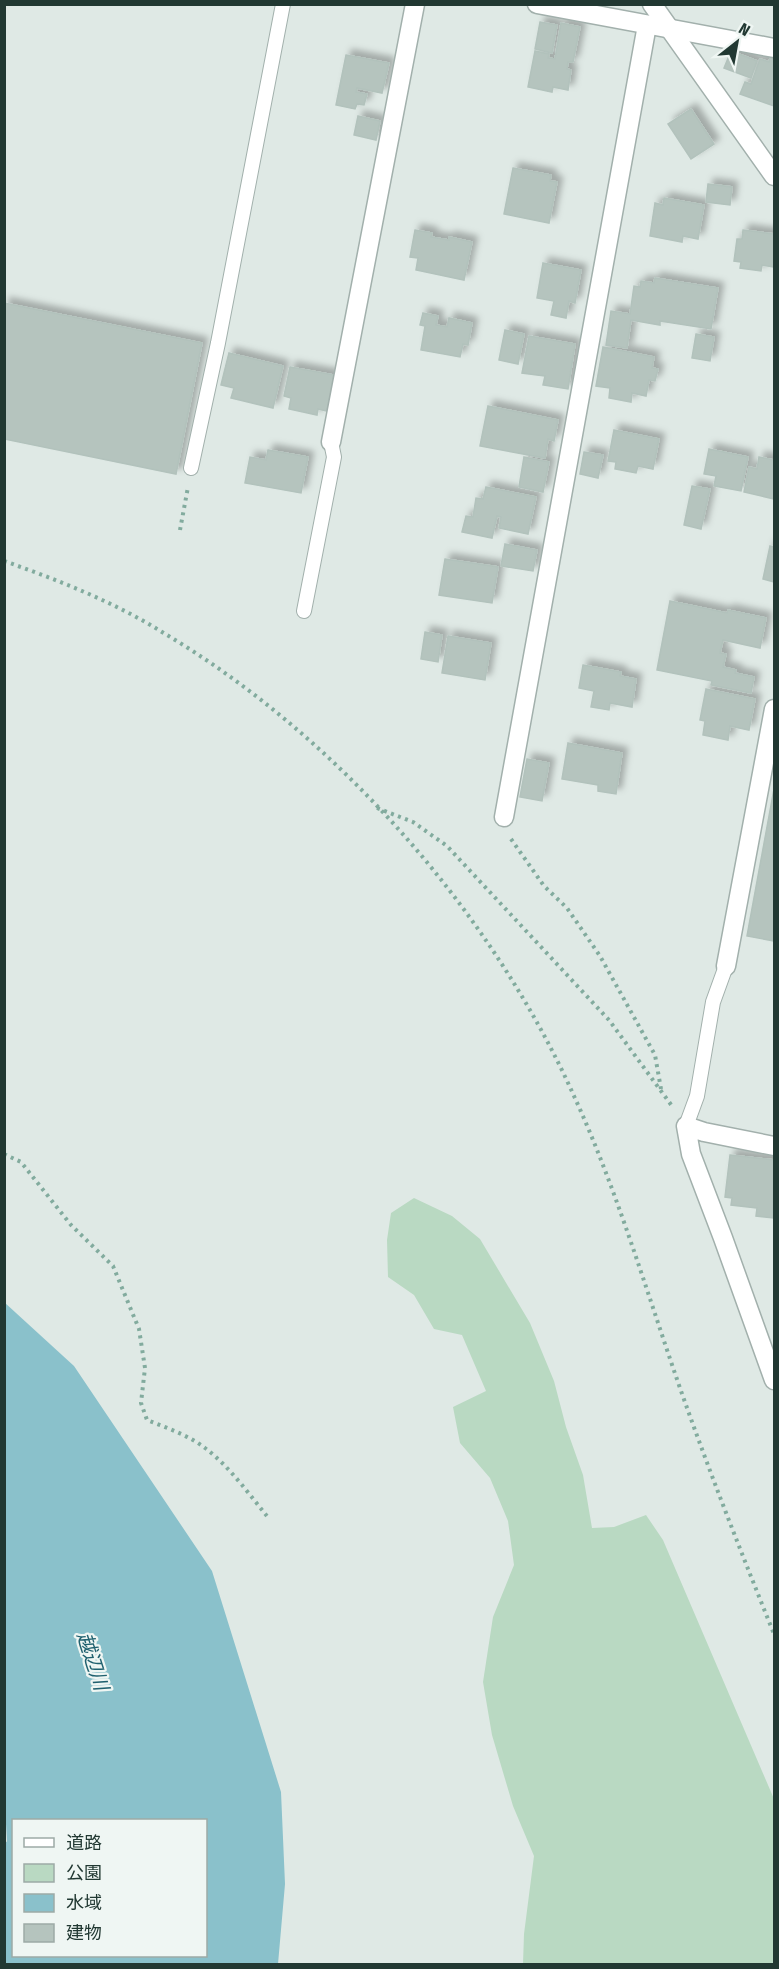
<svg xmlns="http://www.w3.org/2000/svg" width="779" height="1969" font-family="'Fira Sans Condensed','Noto Sans JP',sans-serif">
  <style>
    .green { fill: #b9d9c2 }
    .water { fill: #8ac1cb; fill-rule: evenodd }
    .building { fill: #b5c4be; stroke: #b2c2bc; stroke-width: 1.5; filter: url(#shadow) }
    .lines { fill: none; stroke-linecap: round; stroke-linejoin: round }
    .lane-casing { stroke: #a2b0ac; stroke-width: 16 }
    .street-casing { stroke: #a2b0ac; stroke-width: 21 }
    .path { stroke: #82ab9e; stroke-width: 4; stroke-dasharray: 3 4.5; stroke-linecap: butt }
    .lane { stroke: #fff; stroke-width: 14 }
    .street { stroke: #fff; stroke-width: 18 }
    .labels { text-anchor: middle; stroke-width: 4.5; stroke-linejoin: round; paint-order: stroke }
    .water-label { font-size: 20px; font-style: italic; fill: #20616f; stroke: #eff6f3 }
  </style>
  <defs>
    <filter id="shadow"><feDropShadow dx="5.5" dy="-5.5" stdDeviation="3" flood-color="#0004"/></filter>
  </defs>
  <rect width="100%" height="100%" fill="#dfe9e5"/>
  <!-- green -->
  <path class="green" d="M 414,1198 L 452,1216 L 480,1239 L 530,1323 L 554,1381 L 566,1427 L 583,1475 L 592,1528 L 614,1527 L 646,1515 L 663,1540 L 774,1799 L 774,1964 L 523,1964 L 524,1934 L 534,1856 L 513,1806 L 492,1735 L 483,1682 L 493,1617 L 514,1565 L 508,1521 L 490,1478 L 460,1443 L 453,1407 L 486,1391 L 462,1335 L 434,1329 L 414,1295 L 388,1277 L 387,1240 L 391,1213 Z"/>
  <!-- water -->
  <path class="water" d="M 4,1302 L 74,1366 L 212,1571 L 281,1792 L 285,1884 L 278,1964 L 5,1964 L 5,1841 L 7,1842 L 4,1788 ZM 14,1820 L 206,1820 L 206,1956 L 14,1956 Z"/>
  <!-- building -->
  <g class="building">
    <path d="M 540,22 L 557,25 L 552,53 L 535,49 Z"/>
    <path d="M 561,23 L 580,27 L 573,62 L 568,62 L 567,69 L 571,70 L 568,90 L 553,87 L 552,92 L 528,87 L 535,51 L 549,54 L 548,58 L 555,59 Z"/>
    <path d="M 731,51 L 757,61 L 751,78 L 724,68 Z"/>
    <path d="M 346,55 L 389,63 L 382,93 L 357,88 L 356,92 L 367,94 L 364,105 L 357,104 L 355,109 L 336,105 Z"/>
    <path d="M 770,58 L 774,58 L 774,106 L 740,94 L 745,82 L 751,84 L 760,59 L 769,62 Z"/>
    <path d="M 691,109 L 714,144 L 691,159 L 668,124 Z"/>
    <path d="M 358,116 L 380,121 L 376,140 L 354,135 Z"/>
    <path d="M 513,168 L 551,175 L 550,181 L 557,182 L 549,223 L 504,214 Z"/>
    <path d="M 708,184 L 732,187 L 730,205 L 706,202 Z"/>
    <path d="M 664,198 L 704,205 L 698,239 L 683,236 L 682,242 L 650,236 L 655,203 L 663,205 Z"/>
    <path d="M 415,230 L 432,233 L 431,237 L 449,240 L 449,237 L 472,242 L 464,280 L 416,270 L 418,258 L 410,257 Z"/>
    <path d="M 743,230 L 774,234 L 774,267 L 762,265 L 761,271 L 740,268 L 741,262 L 734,261 L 737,239 L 742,239 Z"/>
    <path d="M 543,263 L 581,270 L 575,303 L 569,301 L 566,318 L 551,315 L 554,301 L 537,298 Z"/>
    <path d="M 655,278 L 718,288 L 711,329 L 660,321 L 660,325 L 631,320 L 627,348 L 606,345 L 611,311 L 630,314 L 634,286 L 640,287 L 641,281 L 654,283 Z"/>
    <path d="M 4,303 L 202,343 L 176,474 L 4,439 Z"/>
    <path d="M 423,313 L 438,316 L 436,325 L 447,327 L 449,318 L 472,323 L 468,345 L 463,344 L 460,357 L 421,350 L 425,326 L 420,325 Z"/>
    <path d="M 505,330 L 524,334 L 518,364 L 499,360 Z"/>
    <path d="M 696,334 L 714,337 L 710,361 L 692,358 Z"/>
    <path d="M 529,336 L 575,344 L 568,389 L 543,385 L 545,376 L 522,373 Z"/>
    <path d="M 603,347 L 654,357 L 652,368 L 658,369 L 655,381 L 649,380 L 646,396 L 632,393 L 631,402 L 609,398 L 610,388 L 596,386 Z"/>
    <path d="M 229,353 L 283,366 L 273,408 L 231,398 L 234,388 L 221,385 Z"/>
    <path d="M 290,367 L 334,375 L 327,411 L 318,409 L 317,415 L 289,409 L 291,398 L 284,396 Z"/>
    <path d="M 488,406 L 558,420 L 554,441 L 548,439 L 545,458 L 480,446 Z"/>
    <path d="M 614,430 L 659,439 L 653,469 L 638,466 L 636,473 L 615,469 L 616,462 L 608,461 Z"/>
    <path d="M 709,449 L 748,457 L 741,491 L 714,486 L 716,476 L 704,474 Z"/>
    <path d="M 268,450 L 308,457 L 301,493 L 245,483 L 250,457 L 266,460 Z"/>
    <path d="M 584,452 L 603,455 L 598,478 L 580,474 Z"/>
    <path d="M 524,457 L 549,462 L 543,492 L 519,487 Z"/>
    <path d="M 759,457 L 774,460 L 774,499 L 744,492 L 749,467 L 757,469 Z"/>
    <path d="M 692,486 L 710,489 L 701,529 L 684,525 Z"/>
    <path d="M 486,487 L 536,497 L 528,534 L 499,528 L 501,517 L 497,516 L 492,538 L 462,532 L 466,516 L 473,517 L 476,498 L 483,499 Z"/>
    <path d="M 505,544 L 537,550 L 533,571 L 501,566 Z"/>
    <path d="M 770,546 L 774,547 L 774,582 L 763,579 Z"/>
    <path d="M 445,559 L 498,567 L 492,603 L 439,595 Z"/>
    <path d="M 670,601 L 727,613 L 728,610 L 766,618 L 760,648 L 723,640 L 720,653 L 726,654 L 723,667 L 736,670 L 735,673 L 754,677 L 751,693 L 711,685 L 712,681 L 657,670 Z"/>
    <path d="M 425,632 L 442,635 L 438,662 L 421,659 Z"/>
    <path d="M 448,636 L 491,643 L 485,680 L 442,673 Z"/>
    <path d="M 583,665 L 621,672 L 620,676 L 636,679 L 632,707 L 610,703 L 609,710 L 591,707 L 594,691 L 579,688 Z"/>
    <path d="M 706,689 L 755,699 L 749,730 L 730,726 L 728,740 L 703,735 L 705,721 L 700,720 Z"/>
    <path d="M 568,743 L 622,753 L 616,794 L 598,791 L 598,785 L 562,779 Z"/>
    <path d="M 527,759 L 549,763 L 542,801 L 520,797 Z"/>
    <path d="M 774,789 L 774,941 L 747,936 Z"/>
    <path d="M 730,1155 L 774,1160 L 773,1218 L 756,1216 L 757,1208 L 731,1205 L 732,1198 L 725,1197 Z"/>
  </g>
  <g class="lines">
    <defs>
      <g id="lane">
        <path d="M 191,468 L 218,343 L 283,4"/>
        <path d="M 304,611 L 334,457 L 331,442"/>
        <path d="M 686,1126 L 697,1096 L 713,1002 L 726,966"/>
      </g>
      <g id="street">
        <path d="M 537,4 L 774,48"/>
        <path d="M 652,4 L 774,176"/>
        <path d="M 331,442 L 415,4"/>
        <path d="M 504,817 L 647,25"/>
        <path d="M 726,966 L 774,709"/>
        <path d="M 774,1146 L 704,1132 L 686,1126 L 691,1154 L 723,1238 L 774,1380"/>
      </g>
    </defs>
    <!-- lane casing -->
    <use href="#lane" class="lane-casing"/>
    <!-- street casing -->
    <use href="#street" class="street-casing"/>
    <!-- path -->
    <g class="path">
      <path d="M 180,530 L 188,487"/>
      <path d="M 4,561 C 58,580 114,602 162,632 C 336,735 491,911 574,1096 C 617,1190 646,1290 680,1388 C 709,1471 741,1552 774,1634"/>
      <path d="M 377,808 L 413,822 L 447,846 L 609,1020 L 672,1106"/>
      <path d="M 511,839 L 544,886 L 567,908 L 600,956 L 655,1055 L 661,1089"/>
      <path d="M 4,1154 L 21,1162 L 71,1225 L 113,1266 L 139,1329 L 145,1368 L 141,1403 L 147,1420 C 167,1428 188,1435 205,1448 C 229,1466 248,1493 267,1516"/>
    </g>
    <!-- lane -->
    <use href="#lane" class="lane"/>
    <!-- street -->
    <use href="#street" class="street"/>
  </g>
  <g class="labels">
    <!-- water labels -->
    <g class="water-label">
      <text transform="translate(93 1661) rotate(72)" y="7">越辺川</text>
    </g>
  </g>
  <!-- border -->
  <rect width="779" height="1969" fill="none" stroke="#213832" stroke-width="12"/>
  <!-- legend -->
  <rect x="12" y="1819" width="195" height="138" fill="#eff6f3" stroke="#9daaa6" stroke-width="1.5"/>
  <rect x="24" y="1838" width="30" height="9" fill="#ffffff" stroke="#9daaa6" stroke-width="1.5"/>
  <text x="66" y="1849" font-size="18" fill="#213832">道路</text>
  <rect x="24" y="1864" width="30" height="18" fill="#b9d9c2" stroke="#9daaa6" stroke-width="1.5"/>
  <text x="66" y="1879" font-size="18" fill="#213832">公園</text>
  <rect x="24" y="1894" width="30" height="18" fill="#8ac1cb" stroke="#9daaa6" stroke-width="1.5"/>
  <text x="66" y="1909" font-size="18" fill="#213832">水域</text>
  <rect x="24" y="1924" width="30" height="18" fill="#b5c4be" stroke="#9daaa6" stroke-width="1.5"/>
  <text x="66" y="1939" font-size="18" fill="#213832">建物</text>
  <!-- north arrow -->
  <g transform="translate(737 42) rotate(31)" stroke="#eff6f3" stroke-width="4.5" paint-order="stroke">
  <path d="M0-4.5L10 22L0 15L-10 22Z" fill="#213832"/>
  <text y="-9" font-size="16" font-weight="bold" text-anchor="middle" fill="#213832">N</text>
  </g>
</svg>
